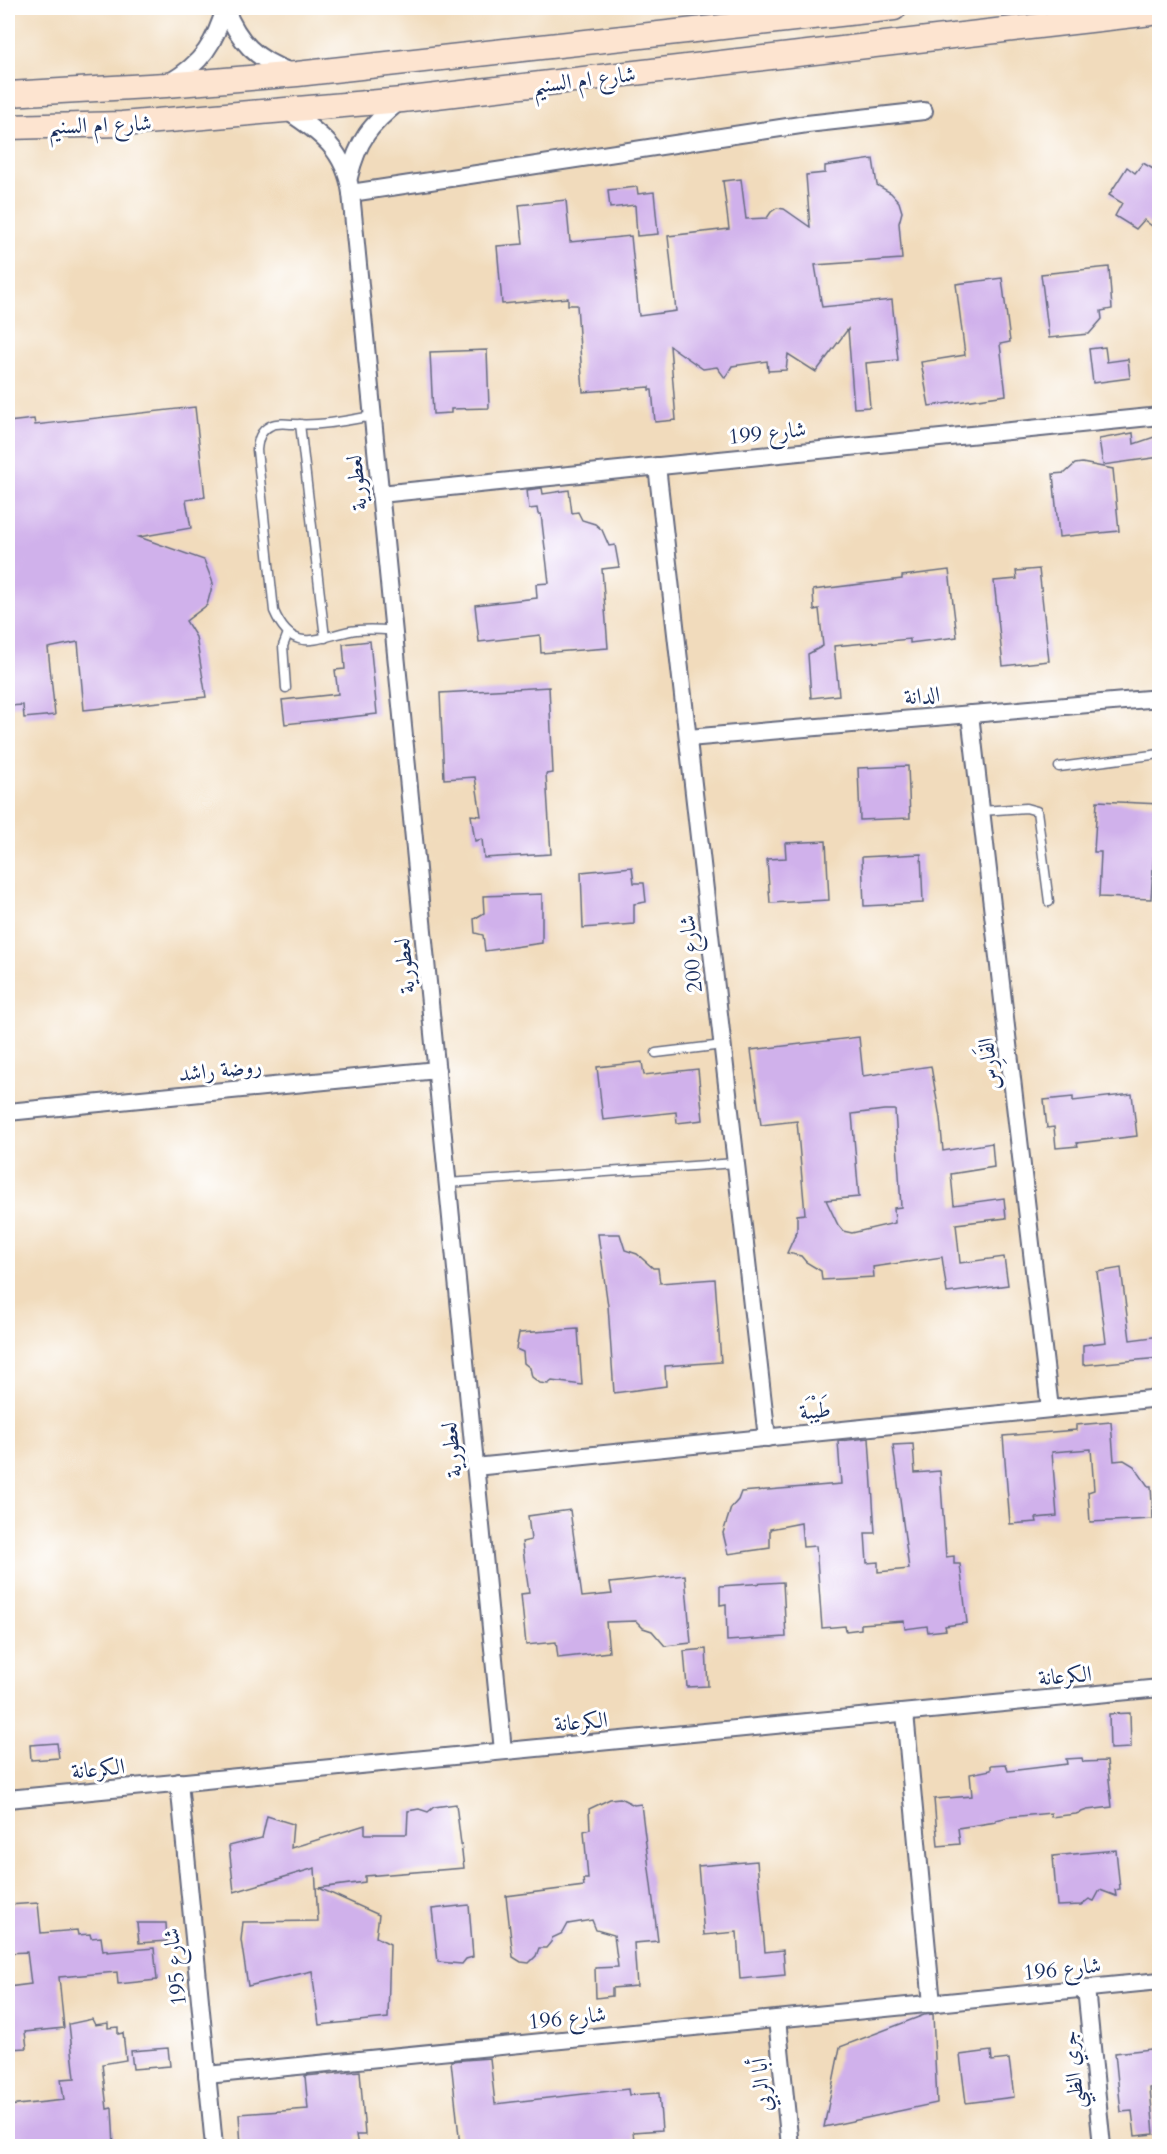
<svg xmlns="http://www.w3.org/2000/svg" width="1167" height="2154" font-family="Cardo,Amiri,serif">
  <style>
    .building { fill: #d0b1eb; fill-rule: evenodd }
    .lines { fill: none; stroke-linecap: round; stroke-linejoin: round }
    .lane-casing { stroke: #666b7f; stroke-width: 11 }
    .street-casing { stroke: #666b7f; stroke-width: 20 }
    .secondary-casing { stroke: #666b7f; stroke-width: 27 }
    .lane { stroke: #fff; stroke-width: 8 }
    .street { stroke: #fff; stroke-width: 16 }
    .secondary { stroke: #fde4d0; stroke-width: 24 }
    .labels { text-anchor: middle; stroke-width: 6; stroke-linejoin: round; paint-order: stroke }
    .street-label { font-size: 22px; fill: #1b2f5e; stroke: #fff }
  </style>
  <rect width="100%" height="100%" fill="#fff"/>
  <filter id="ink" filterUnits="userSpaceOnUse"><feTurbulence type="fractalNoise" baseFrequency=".0167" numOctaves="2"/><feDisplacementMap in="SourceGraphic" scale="12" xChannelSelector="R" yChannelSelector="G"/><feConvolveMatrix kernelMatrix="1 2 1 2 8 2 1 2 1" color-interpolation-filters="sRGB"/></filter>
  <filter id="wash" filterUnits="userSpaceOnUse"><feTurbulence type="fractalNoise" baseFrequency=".008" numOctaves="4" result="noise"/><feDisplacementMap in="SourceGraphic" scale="24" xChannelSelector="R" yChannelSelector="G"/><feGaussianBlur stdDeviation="1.35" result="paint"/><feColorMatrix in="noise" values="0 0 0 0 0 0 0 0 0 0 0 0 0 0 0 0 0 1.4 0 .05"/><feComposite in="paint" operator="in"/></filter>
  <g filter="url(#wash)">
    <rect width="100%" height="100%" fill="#f1dbbc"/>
    <g id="blocks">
      <!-- building -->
      <g class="building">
        <path d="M 873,159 L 877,185 L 891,193 L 899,202 L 902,212 L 899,223 L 902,259 L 815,265 L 822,307 L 892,300 L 898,360 L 866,363 L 870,407 L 854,408 L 848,329 L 816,372 L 788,354 L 786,370 L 768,371 L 767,361 L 732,366 L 725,378 L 717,367 L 703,369 L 670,346 L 676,420 L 655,422 L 652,390 L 649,390 L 649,387 L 583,392 L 577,305 L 568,305 L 568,298 L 502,304 L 497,246 L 523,244 L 519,205 L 566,200 L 570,242 L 631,236 L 639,316 L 676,311 L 668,236 L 729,229 L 723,181 L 741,179 L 746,219 L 767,218 L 771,212 L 777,208 L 784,209 L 810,227 L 806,175 L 825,173 L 825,166 Z"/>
        <path d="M 1143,163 L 1160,173 L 1160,219 L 1152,226 L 1144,220 L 1136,229 L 1115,216 L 1122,203 L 1109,195 L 1127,167 L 1135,173 Z"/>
        <path d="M 637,187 L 638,194 L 654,192 L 658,234 L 637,236 L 635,205 L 610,208 L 608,190 Z"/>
        <path d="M 1109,267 L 1112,309 L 1101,311 L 1102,319 L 1089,334 L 1049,338 L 1041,274 Z"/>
        <path d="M 1002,278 L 1010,342 L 1000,344 L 1006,395 L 929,406 L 921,362 L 965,355 L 956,284 Z"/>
        <path d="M 1105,347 L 1107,362 L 1128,359 L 1130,378 L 1093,383 L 1089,349 Z"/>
        <path d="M 487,350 L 489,408 L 451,409 L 451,413 L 433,414 L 430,352 Z"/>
        <path d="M 195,407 L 205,497 L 186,500 L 191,528 L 139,537 L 204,560 L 213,583 L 207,605 L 186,621 L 196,637 L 206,697 L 84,710 L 78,642 L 48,648 L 55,715 L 24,718 L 23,705 L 8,706 L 8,422 L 34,419 L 35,425 Z"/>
        <path d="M 1133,433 L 1134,444 L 1160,435 L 1160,457 L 1103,465 L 1099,439 Z"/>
        <path d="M 1082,463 L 1113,469 L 1119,531 L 1059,537 L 1053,474 L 1065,473 L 1075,464 Z"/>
        <path d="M 542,488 L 543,494 L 569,490 L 572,513 L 578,512 L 582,520 L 595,524 L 602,530 L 609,546 L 615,545 L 619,567 L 602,569 L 608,648 L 541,653 L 540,635 L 479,642 L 475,605 L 537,598 L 536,584 L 549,583 L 541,514 L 538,514 L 537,508 L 529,509 L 527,490 Z"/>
        <path d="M 1039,569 L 1049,661 L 1003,666 L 994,581 L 1017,579 L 1016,571 Z"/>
        <path d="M 949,570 L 957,637 L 910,643 L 910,639 L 834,646 L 839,695 L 811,698 L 808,654 L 823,646 L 819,609 L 814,610 L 813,590 L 902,579 L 902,576 Z"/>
        <path d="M 370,641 L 377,714 L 285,724 L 282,700 L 338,694 L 335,670 L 345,669 L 343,644 Z"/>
        <path d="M 549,687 L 553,773 L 546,774 L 551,854 L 484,858 L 482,839 L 475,841 L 471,815 L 481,816 L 475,777 L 444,779 L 440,693 Z"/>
        <path d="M 908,766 L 910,818 L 860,820 L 858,768 Z"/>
        <path d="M 1097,801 L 1160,804 L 1160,853 L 1154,852 L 1151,899 L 1099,897 L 1101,852 L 1094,852 Z"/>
        <path d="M 826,841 L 829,900 L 770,903 L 767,859 L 786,858 L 785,843 Z"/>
        <path d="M 921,854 L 923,903 L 864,906 L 862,857 Z"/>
        <path d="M 632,867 L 634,883 L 644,883 L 646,902 L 634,904 L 634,924 L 583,928 L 581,872 Z"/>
        <path d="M 542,894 L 542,943 L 485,951 L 483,935 L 475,933 L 474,919 L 484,913 L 483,896 Z"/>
        <path d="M 859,1037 L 863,1076 L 931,1066 L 940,1118 L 943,1151 L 992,1143 L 994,1167 L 951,1174 L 954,1205 L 1004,1198 L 1006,1218 L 956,1224 L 960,1263 L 1004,1257 L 1008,1285 L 947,1293 L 942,1257 L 873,1267 L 874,1277 L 822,1280 L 821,1271 L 806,1262 L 801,1256 L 787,1253 L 797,1231 L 797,1215 L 805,1214 L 797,1121 L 761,1125 L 751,1050 ZM 884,1110 L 895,1110 L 901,1207 L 894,1208 L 895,1223 L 852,1233 L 843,1231 L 838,1225 L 826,1200 L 859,1197 L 852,1114 Z"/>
        <path d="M 642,1062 L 644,1075 L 698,1069 L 703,1120 L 677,1123 L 676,1112 L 603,1120 L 597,1067 Z"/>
        <path d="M 1132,1094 L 1137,1136 L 1077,1143 L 1078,1146 L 1056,1148 L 1054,1127 L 1047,1128 L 1044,1100 L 1073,1097 L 1073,1101 Z"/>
        <path d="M 598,1234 L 620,1234 L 625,1250 L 637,1254 L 653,1268 L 658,1268 L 660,1283 L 715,1279 L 721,1362 L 665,1366 L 666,1386 L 614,1393 L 608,1306 Z"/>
        <path d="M 1121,1268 L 1130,1340 L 1160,1336 L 1160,1358 L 1083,1365 L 1083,1345 L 1106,1342 L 1097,1272 Z"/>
        <path d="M 578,1329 L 582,1385 L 552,1381 L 548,1384 L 540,1383 L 532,1377 L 530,1368 L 524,1363 L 523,1352 L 516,1349 L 519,1333 Z"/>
        <path d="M 1111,1422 L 1114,1461 L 1124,1460 L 1134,1466 L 1148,1486 L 1151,1486 L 1153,1519 L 1090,1522 L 1088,1492 L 1094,1490 L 1091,1449 L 1052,1452 L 1057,1516 L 1036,1518 L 1037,1522 L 1010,1524 L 1003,1436 L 1076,1430 L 1076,1425 Z"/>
        <path d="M 869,1438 L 875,1533 L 865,1533 L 867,1563 L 878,1562 L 878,1572 L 909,1569 L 893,1445 L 913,1444 L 915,1473 L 940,1471 L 946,1557 L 954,1556 L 954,1564 L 960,1564 L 967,1623 L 945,1626 L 946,1630 L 928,1632 L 927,1626 L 905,1629 L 904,1621 L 861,1624 L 861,1629 L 846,1631 L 845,1626 L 822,1628 L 816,1546 L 803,1547 L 801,1523 L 770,1529 L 770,1548 L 728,1554 L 723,1533 L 731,1508 L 738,1500 L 741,1492 L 841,1484 L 838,1441 Z"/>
        <path d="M 570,1510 L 582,1597 L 612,1594 L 610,1583 L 685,1575 L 691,1643 L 665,1646 L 652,1631 L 643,1628 L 636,1621 L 606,1622 L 609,1652 L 558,1658 L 556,1642 L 526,1645 L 521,1594 L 529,1593 L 522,1542 L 531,1540 L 528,1516 Z"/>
        <path d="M 783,1582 L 786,1637 L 727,1641 L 726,1604 L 720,1605 L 720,1586 Z"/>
        <path d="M 706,1649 L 708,1686 L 687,1687 L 684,1651 Z"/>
        <path d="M 1130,1713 L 1131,1748 L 1110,1749 L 1109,1714 Z"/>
        <path d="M 57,1743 L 59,1758 L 31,1760 L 30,1745 Z"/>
        <path d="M 1082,1758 L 1083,1762 L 1107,1761 L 1112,1807 L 1087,1810 L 1076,1814 L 1051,1817 L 1051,1813 L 1008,1817 L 996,1820 L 996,1822 L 958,1828 L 960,1844 L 938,1846 L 934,1799 L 972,1796 L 970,1774 L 991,1770 L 991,1765 L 1006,1764 L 1008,1771 L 1067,1764 L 1066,1759 Z"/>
        <path d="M 620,1798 L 634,1805 L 641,1804 L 658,1941 L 634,1943 L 637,1986 L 612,1988 L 612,1996 L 596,1998 L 595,1968 L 618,1967 L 614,1935 L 596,1930 L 592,1920 L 568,1924 L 563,1933 L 552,1938 L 551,1942 L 546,1948 L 539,1948 L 536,1956 L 529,1963 L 521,1962 L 513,1957 L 506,1896 L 584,1886 L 583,1879 L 588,1879 L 584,1831 L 590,1829 L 589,1809 L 610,1799 Z"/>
        <path d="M 456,1804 L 464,1868 L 365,1876 L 365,1882 L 319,1888 L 379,1915 L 376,1937 L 390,1944 L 388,2018 L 319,2025 L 312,1971 L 248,1986 L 241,1940 L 243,1922 L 318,1921 L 315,1868 L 234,1892 L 229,1846 L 262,1838 L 267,1816 L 293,1824 L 291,1848 L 365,1825 L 365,1834 L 407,1834 L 408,1811 L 419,1809 L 428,1812 L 434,1807 Z"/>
        <path d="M 1116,1850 L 1120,1889 L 1115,1890 L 1116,1896 L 1100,1890 L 1094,1901 L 1089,1899 L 1081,1905 L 1057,1906 L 1053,1856 Z"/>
        <path d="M 757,1861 L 765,1952 L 783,1950 L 785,1975 L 740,1979 L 737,1932 L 704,1935 L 698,1866 Z"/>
        <path d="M 38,1903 L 41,1933 L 77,1930 L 78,1935 L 90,1934 L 91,1938 L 101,1937 L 103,1951 L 107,1950 L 107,1952 L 154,1948 L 157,1980 L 118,1984 L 117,1972 L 59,1977 L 64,2028 L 25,2032 L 27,2048 L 8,2049 L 8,1987 L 31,1984 L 27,1952 L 8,1953 L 8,1905 Z"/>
        <path d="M 469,1905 L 473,1957 L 466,1959 L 462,1964 L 438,1962 L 432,1909 Z"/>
        <path d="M 137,1923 L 166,1923 L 167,1941 L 139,1943 Z"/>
        <path d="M 933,2014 L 937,2103 L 824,2127 L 840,2047 L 924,2015 Z"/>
        <path d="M 92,2019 L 95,2025 L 108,2023 L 108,2028 L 118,2027 L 118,2034 L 123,2033 L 126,2060 L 102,2064 L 107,2109 L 112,2108 L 114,2146 L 8,2146 L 8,2106 L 64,2100 L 61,2079 L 75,2078 L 69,2024 Z"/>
        <path d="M 168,2048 L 170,2066 L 133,2069 L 131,2051 Z"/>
        <path d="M 1160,2048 L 1160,2086 L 1150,2088 L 1154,2134 L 1135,2136 L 1132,2111 L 1121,2112 L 1115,2053 Z"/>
        <path d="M 991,2051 L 992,2061 L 1009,2059 L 1014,2097 L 966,2103 L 960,2055 Z"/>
        <path d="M 490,2058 L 495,2104 L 628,2089 L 629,2095 L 659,2093 L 662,2130 L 633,2132 L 634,2140 L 579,2146 L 460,2146 L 451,2061 Z"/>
        <path d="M 360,2071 L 365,2135 L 356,2135 L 358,2146 L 241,2146 L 239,2114 L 308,2109 L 305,2076 Z"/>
      </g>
    </g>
  </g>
  <g filter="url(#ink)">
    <use href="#blocks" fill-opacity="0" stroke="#666b7f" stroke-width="1.5"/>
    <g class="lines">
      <defs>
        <g id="lane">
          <path d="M 372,416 C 345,421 321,426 293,424 C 285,424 277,422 270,426 C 260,431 258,440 257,450 L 274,611 C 293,655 316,638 350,631 C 364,628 379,630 393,630"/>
          <path d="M 300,424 L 325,638"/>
          <path d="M 286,688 L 283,646 L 288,633"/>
          <path d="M 1059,767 L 1160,754"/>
          <path d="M 982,811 L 1026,808 L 1037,811 L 1049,902"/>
          <path d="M 656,1053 L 723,1045"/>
          <path d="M 447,1183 L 736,1163"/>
        </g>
        <g id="street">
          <path d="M 225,8 C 239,42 255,59 291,72"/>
          <path d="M 170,82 C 202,63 215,43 225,8"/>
          <path d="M 287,111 C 321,133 345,151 351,193 L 503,1751"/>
          <path d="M 349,177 C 358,140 370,125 400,101"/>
          <path d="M 351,193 L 807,124 L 924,111"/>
          <path d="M 657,466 L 767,1438"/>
          <path d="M 380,494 L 1160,416"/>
          <path d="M 970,714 L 1050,1409"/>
          <path d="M 688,738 L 1160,698"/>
          <path d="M 8,1112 L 437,1070"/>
          <path d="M 475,1467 L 1160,1398"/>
          <path d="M 905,1713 L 932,2004"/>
          <path d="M 179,1782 L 214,2146"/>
          <path d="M 8,1799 L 1160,1688"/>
          <path d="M 1086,1988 L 1102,2146"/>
          <path d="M 777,2019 L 790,2146"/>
          <path d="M 207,2075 L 1160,1981"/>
        </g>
        <g id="secondary">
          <path d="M 8,94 L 166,85 L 297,74 L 894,8"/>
          <path d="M 8,127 L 122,124 L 402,100 L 1160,12"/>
        </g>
      </defs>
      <!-- lane casing -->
      <use href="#lane" class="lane-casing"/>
      <!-- street casing -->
      <use href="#street" class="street-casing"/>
      <!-- secondary casing -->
      <use href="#secondary" class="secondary-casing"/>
      <!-- lane -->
      <use href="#lane" class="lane"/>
      <!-- street -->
      <use href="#street" class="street"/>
      <!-- secondary -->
      <use href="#secondary" class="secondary"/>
    </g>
  </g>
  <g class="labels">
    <!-- street labels -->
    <g class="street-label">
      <text transform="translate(584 79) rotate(-7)" y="8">شارع ام السنيم</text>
      <text transform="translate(100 124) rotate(-2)" y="8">شارع ام السنيم</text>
      <text transform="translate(767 432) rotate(-6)" y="8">شارع 199</text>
      <text transform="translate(356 483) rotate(-96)" y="8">لعطورية</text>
      <text transform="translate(922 695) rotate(-5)" y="8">الدانة</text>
      <text transform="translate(690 954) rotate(-96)" y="8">شارع 200</text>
      <text transform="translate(404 966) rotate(-96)" y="8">لعطورية</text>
      <text transform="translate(988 1064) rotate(-97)" y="8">الفَارِس</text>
      <text transform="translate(220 1069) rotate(-6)" y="8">روضة راشد</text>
      <text transform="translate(815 1410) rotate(-6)" y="8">طَيْبَة</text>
      <text transform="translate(451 1450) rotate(-96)" y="8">لعطورية</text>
      <text transform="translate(1065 1675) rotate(-5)" y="8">الكرعانة</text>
      <text transform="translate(581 1721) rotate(-5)" y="8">الكرعانة</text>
      <text transform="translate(98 1768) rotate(-6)" y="8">الكرعانة</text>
      <text transform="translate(174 1967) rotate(-96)" y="8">شارع 195</text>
      <text transform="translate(1062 1968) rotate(-6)" y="8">شارع 196</text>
      <text transform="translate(567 2017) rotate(-6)" y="8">شارع 196</text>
      <text transform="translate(1072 2070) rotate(-96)" y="8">جري الظبي</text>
      <text transform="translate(761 2085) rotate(-96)" y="8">أبا الربي</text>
    </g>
  </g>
  <!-- margin -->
  <rect width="1167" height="2154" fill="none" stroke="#fff" stroke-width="30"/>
</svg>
